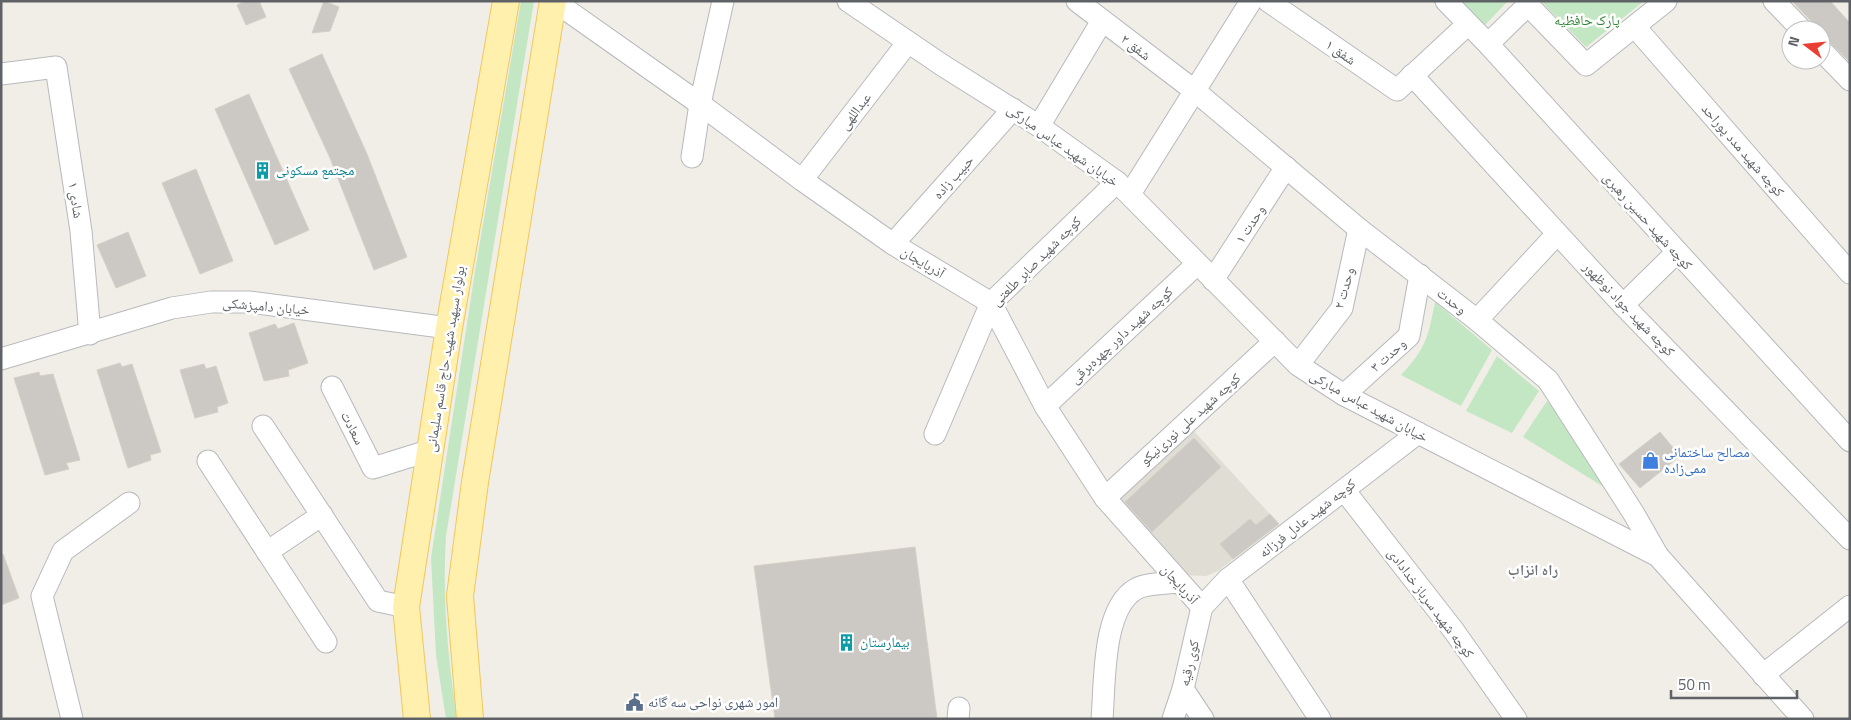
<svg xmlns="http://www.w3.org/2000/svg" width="1851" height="720" font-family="'Titillium Web','Noto Naskh Arabic',sans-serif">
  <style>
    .education { fill: #e0ddd4 }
    .green { fill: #c4e7c3 }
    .building { fill: #ccc9c4; stroke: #d5d0c5 }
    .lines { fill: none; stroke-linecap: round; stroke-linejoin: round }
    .minor-casing { stroke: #b7b9bd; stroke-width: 23 }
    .major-casing { stroke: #f2c65e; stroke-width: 28 }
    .minor { stroke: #fff; stroke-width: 21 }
    .major { stroke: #fff1ad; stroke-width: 26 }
    .labels { text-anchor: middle; stroke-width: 5; stroke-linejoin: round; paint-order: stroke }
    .park-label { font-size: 14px; fill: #358638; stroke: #fff }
    .street-label { font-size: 14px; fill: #5e6267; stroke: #fff }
    .culture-label { font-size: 14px; fill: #0d838f; stroke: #fff; text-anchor: start }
    .shop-label { font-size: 14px; fill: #366cbe; stroke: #fff; text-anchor: start }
    .service-label { font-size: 14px; fill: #4e5e75; stroke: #fff; text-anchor: start }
    .neighbourhood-label { font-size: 15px; font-weight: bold; fill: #6f7479; stroke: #fff }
  </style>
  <rect width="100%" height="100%" fill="#f0eee6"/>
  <!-- education -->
  <path class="education" d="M 1192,429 L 1279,524 L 1218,571 L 1206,576 L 1180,575 L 1116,501 Z"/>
  <!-- green -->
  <g class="green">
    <path d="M 521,1 L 534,1 L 446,536 C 442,598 448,658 457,719 L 446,719 L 436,655 L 431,558 L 476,265 Z"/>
    <path d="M 1458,1 L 1508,1 L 1483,27 Z"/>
    <path d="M 1541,1 L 1644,1 L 1586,47 Z"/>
    <path d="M 1435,302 L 1492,350 L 1461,406 L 1401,375 C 1426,348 1428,338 1435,302 Z"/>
    <path d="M 1497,356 L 1539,391 L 1512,433 L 1466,411 Z"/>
    <path d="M 1547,401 L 1559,413 L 1607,489 L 1523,437 Z"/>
  </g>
  <!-- building -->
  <g class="building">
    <path d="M 245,1 L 259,1 L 266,17 L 246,25 L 237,5 Z"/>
    <path d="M 324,1 L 339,7 L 330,31 L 312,33 Z"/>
    <path d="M 1792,1 L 1830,1 L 1850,23 L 1850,62 L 1821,33 L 1821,30 L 1815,30 L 1811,21 Z"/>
    <path d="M 322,54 L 367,154 L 407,257 L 374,270 L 330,158 L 289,69 Z"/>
    <path d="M 249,94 L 309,230 L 275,245 L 215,109 Z"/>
    <path d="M 196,169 L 233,261 L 200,274 L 162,183 Z"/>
    <path d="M 128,232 L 146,276 L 116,288 L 97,245 Z"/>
    <path d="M 294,323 L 308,363 L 288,370 L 289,376 L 264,381 L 249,333 L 275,324 L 278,329 Z"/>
    <path d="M 120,363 L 122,367 L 132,364 L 161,452 L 150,455 L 151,460 L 128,468 L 97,370 Z"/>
    <path d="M 204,364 L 206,369 L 216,366 L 228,403 L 217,407 L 218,412 L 195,418 L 180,370 Z"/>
    <path d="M 39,372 L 40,376 L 53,374 L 80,460 L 66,463 L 69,469 L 45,475 L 14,378 Z"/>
    <path d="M 1660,432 L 1680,456 L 1640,488 L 1619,464 Z"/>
    <path d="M 1194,438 L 1221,467 L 1152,532 L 1125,502 Z"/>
    <path d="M 1270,514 L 1279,524 L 1233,559 L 1220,544 L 1250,519 L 1256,525 Z"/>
    <path d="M 915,547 L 937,719 L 775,719 L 754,566 Z"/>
    <path d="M 3,554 L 19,598 L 1,605 L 1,555 Z"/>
  </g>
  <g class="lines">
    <defs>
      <g id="minor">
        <path d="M 554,1 L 700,104 L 802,180 L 893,244 L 991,303 L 1045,406 L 1105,498 L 1202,607"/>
        <path d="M 848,1 L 942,65 L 1039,126 L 1117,182 L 1298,365 L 1344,395 L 1658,556 L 1803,719"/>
        <path d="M 1077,1 L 1195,91 L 1359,229 L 1477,320 L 1548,380 L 1634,514 L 1658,556"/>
        <path d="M 1268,1 L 1397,90 L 1468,24"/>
        <path d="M 1446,1 L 1488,44 L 1850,441"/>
        <path d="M 1774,1 L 1802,30"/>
        <path d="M 1635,27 L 1850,273"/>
        <path d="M 1488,44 L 1528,5 L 1586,65 L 1666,1"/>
        <path d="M 1821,50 L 1850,80"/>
        <path d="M 1,74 L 56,67 L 81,231 L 90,334"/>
        <path d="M 1412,75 L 1623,305 L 1850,539"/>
        <path d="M 1039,126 L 1102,21"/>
        <path d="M 692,157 L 700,104 L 723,1"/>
        <path d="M 802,180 L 908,42"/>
        <path d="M 1130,194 L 1251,1"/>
        <path d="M 893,244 L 1013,109"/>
        <path d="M 1213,280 L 1286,167"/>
        <path d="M 1623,305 L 1676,253"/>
        <path d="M 1477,320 L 1557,234"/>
        <path d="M 1,359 L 172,308 L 211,302 L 249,302 L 449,328"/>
        <path d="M 1298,365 L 1342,308 L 1359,229"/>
        <path d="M 332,387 L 373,468 L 431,450"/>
        <path d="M 1344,395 L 1409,336 L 1420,275"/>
        <path d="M 1045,406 L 1197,264"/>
        <path d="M 263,426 L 378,601 L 406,607"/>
        <path d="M 935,434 L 991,303 L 1117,182"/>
        <path d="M 208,461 L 326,642"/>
        <path d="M 1344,490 L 1454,631 L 1516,719"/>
        <path d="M 1105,498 L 1275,341"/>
        <path d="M 267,552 L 322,515"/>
        <path d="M 1228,579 L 1320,719"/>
        <path d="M 1202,607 L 1228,579 L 1418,433"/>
        <path d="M 1763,675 L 1850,606"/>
        <path d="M 1183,689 L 1203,719"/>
        <path d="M 72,719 L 42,596 L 63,551 L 129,503"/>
        <path d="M 958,719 L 959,708"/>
        <path d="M 1102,719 C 1105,683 1102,608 1136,589 C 1146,583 1166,584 1178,582"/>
        <path d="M 1173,719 L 1183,689 L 1202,607"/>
      </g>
      <g id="major">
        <path d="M 417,719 L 406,607 L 449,328 L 506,1"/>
        <path d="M 470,719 L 460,596 L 475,482 L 553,1"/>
      </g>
    </defs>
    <!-- minor casing -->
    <use href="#minor" class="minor-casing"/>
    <!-- major casing -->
    <use href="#major" class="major-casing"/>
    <!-- minor -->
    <use href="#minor" class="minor"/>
    <!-- major -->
    <use href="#major" class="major"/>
  </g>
  <!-- icons -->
  <defs>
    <symbol id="building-bare" viewBox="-9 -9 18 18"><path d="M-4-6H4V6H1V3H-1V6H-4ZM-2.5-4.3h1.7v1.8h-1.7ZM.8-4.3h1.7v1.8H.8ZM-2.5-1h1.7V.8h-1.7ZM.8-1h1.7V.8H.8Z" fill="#0f9aa8" stroke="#fff" stroke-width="2.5" paint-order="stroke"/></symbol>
    <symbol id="shop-bare" viewBox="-9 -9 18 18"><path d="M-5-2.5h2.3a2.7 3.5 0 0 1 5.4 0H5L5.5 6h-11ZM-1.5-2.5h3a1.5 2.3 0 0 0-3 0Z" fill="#3f7fe0" stroke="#fff" stroke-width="2.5" paint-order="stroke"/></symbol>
    <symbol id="civic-bare" viewBox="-9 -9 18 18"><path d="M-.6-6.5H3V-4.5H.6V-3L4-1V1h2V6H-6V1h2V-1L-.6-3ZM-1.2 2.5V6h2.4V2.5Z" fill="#5c6f8a" stroke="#fff" stroke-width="2.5" paint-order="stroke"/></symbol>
  </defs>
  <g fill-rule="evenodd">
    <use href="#building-bare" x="250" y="158" width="25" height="25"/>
    <use href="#shop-bare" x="1638" y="448" width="25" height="25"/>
    <use href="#building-bare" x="834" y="630" width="25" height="25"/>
    <use href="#civic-bare" x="622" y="690" width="25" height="25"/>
  </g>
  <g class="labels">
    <!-- park labels -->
    <g class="park-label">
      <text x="1587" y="25">پارک حافظیه</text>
    </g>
    <!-- street labels -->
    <g class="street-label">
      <text transform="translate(1136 47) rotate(37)" y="5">شفق ۲</text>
      <text transform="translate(1341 52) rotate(35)" y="5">شفق ۱</text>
      <text transform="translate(855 111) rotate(-53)" y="5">عبداللهی</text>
      <text transform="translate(1063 145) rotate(35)" y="5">خیابان شهید عباس مبارکی</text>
      <text transform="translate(1743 150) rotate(49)" y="5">کوچه شهید مدد پوراحد</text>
      <text transform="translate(953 177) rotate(-48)" y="5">حبیب زاده</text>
      <text transform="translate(76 200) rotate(81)" y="5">شادی ۱</text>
      <text transform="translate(1648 221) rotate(48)" y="5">کوچه شهید حسین رهبری</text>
      <text transform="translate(1250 224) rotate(-57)" y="5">وحدت ۱</text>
      <text transform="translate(1036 261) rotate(-45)" y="5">کوچه شهید صابر طلعتی</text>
      <text transform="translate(923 262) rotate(31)" y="5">آذربایجان</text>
      <text transform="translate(1344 288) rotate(-74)" y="5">وحدت ۲</text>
      <text transform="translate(1452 301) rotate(38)" y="5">وحدت</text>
      <text transform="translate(266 306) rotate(5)" y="5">خیابان دامپزشکی</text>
      <text transform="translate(1629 309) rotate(46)" y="5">کوچه شهید جواد نوظهور</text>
      <text transform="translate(1121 335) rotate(-43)" y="5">کوچه شهید داور چهره‌برقی</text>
      <text transform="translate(1388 355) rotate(-42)" y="5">وحدت ۳</text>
      <text transform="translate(445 359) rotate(-81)" y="5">بولوار سپهبد شهید حاج قاسم سلیمانی</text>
      <text transform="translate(1369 406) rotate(29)" y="5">خیابان شهید عباس مبارکی</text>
      <text transform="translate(1190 419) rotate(-42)" y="5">کوچه شهید علی نوری‌نیکو</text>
      <text transform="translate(353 428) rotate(63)" y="5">سعادت</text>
      <text transform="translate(1307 518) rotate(-38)" y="5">کوچه شهید عادل فرزانه</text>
      <text transform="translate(1180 584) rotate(48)" y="5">آذربایجان</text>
      <text transform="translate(1431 603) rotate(53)" y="5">کوچه شهید سرباز خدادادی</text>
      <text transform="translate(1189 663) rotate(-77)" y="5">کوی رقیه</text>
    </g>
    <!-- culture labels -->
    <g class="culture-label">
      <text x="276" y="175">مجتمع مسکونی</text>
      <text x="860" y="647">بیمارستان</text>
    </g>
    <!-- shop labels -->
    <g class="shop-label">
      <text x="1664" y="457">مصالح ساختمانی<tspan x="1664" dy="16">ممی‌زاده</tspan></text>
    </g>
    <!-- service labels -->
    <g class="service-label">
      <text x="648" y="707">امور شهری نواحی سه گانه</text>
    </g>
    <!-- neighbourhood labels -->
    <g class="neighbourhood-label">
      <text x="1533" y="575">راه انزاب</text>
    </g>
  </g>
  <!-- border -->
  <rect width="1851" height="720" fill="none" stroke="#5e6267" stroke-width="5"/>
  <!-- north arrow -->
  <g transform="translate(1806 45) rotate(286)"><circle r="24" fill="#ffffff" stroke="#bfc0c2"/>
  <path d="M0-4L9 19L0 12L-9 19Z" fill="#ea3f33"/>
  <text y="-8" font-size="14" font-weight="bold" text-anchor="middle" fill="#5e6267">N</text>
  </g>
  <!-- scale -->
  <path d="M1671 690v8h126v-8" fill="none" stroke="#5e6267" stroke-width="2.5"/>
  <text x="1678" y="690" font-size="15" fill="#5e6267" stroke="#ffffff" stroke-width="4" paint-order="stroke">50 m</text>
</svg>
